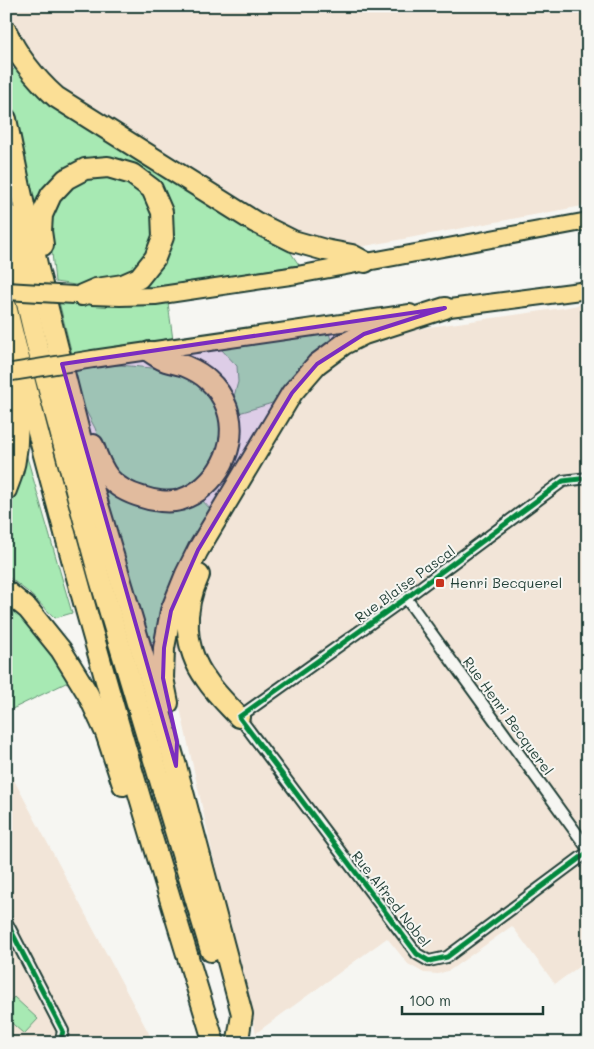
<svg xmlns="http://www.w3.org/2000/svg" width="594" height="1049" font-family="Mali,sans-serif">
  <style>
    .built { fill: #f2e5d8 }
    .green { fill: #a7e9b3; stroke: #639374 }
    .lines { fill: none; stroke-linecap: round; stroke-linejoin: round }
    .street-casing { stroke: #1f3d34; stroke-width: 14 }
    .primary-casing { stroke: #1f3d34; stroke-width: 20 }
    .highway-casing { stroke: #1f3d34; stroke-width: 24 }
    .street { stroke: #f6f6f2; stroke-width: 10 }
    .primary { stroke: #fbdf96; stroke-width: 16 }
    .highway { stroke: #fbdf96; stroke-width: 20 }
    .primary-bridge-casing { stroke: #1f3d34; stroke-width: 20; stroke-linecap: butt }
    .primary-bridge { stroke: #fbdf96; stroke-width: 16 }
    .cycleway-casing { stroke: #f6f6f2; stroke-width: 8 }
    .cycleway { stroke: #00873e; stroke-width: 5 }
    .marked { fill: #7b2cbf; fill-opacity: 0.2; stroke: #7b2cbf; stroke-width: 4; stroke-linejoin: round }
    .poi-dot { fill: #c8321e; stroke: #f6f6f2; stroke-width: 2 }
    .labels { text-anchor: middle; stroke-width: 4; stroke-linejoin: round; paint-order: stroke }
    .poi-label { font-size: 14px; fill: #1f3d34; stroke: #f6f6f2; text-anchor: start }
    .street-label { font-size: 14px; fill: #1f3d34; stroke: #f6f6f2 }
  </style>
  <rect width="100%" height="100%" fill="#f6f6f2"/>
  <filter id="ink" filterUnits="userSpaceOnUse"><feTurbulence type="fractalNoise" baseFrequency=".02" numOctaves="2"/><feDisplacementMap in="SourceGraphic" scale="10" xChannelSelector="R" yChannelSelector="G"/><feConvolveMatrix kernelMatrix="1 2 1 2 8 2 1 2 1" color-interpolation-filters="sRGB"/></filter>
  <g filter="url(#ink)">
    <!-- built -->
    <g class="built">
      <path d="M 6,6 L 588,6 L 588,205 L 349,249 L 294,234 L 258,215 L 63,93 L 35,70 L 6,22 Z"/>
      <path d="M 588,303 L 588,960 L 555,984 L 512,926 L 450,970 L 438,974 L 424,973 L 408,964 L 387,938 L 256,1033 L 230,932 L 174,681 L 172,655 L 180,612 L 192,573 L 298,396 L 321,369 L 348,351 L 379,337 L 429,327 L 563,308 Z"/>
      <path d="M 6,765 L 154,1043 L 6,1043 Z"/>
    </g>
    <!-- green -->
    <g class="green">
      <path d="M 15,68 L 25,80 L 54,105 L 285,244 L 299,265 L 160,287 L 146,288 L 142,282 L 167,208 L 110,161 L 33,212 L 6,79 L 6,76 Z"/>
      <path d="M 90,176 L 110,176 L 129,183 L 146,195 L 152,211 L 156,233 L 148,253 L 134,271 L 96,288 L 55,282 L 48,214 L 71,183 Z"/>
      <path d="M 59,302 L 168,303 L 173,340 L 94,350 L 72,354 Z"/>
      <path d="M 329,333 L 332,343 L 279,401 L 239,413 L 233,400 L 238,382 L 237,366 L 220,348 Z"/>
      <path d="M 119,365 L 152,368 L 176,372 L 200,384 L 215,402 L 223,427 L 219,447 L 207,472 L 189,487 L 165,492 L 143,489 L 118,477 L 105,457 L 95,428 L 76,392 L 70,373 L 95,367 Z"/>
      <path d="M 22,440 L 72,613 L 55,618 L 28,592 L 6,575 L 6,506 L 19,486 L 23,467 Z"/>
      <path d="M 108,488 L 201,499 L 212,511 L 175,572 L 160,610 L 156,641 L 145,643 L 101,490 Z"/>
      <path d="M 6,601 L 21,613 L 72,680 L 6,712 Z"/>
      <path d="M 14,997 L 38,1019 L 24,1034 L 6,1018 L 6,1005 Z"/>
    </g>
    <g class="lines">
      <defs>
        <g id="street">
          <path d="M 588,478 L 563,481 L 406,598 L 239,717 L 417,954 L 429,961 L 447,957 L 588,852"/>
          <path d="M 406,598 L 588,849"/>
          <path d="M 6,921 L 63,1031 L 60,1043"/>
        </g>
        <g id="primary">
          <path d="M 92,296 L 120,297 L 155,296 L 297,275 L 588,221"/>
          <path d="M 434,310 L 588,290"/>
          <path d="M 93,359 L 410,313"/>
        </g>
        <g id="highway">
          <path d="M 6,31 C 18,57 35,78 56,97 L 255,222 L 293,241 L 325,250 L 352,255 L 365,262"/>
          <path d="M 6,119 L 21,192 L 38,269 L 93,488 L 176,766 L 242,1014 L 238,1040"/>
          <path d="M 6,214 L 37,346 L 99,576 L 211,951"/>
          <path d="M 43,245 L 41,231 L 42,215 L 51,195 L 66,179 L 85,169 L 108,167 L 132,174 L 152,189 L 162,212 L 163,237 L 155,258 L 139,278 L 123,285 L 96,289 L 82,295"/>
          <path d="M 6,306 C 22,372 39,437 57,503 C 105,684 159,863 214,1043"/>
          <path d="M 93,445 C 103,474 111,488 142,497 C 153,501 169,503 180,500 C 217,488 240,445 227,408 C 223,397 216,387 208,380 C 202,374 192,369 185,366 C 179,364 172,363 166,361 C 160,359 155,355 150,352"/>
          <path d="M 6,490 C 23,451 18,414 10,373"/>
          <path d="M 199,575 C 183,609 183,648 206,679 C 215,693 228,705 239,717"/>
          <path d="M 6,591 L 28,609 L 61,650 L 88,694 L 106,733 L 123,785"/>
          <path d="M 168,703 L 163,678 L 164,648 L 171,611 L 186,574 L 198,550 L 292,393 L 317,364 L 344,344 L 364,334 L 445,308"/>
        </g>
      </defs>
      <!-- street casing -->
      <use href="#street" class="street-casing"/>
      <!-- primary casing -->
      <use href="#primary" class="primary-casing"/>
      <!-- highway casing -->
      <use href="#highway" class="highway-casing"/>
      <!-- street -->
      <use href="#street" class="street"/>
      <!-- primary -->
      <use href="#primary" class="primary"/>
      <!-- highway -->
      <use href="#highway" class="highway"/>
      <defs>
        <g id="primary-bridge">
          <path d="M 6,291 L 74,295"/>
          <path d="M 6,373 L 93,359"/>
        </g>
      </defs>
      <!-- primary-bridge casing -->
      <use href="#primary-bridge" class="primary-bridge-casing"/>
      <!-- primary-bridge -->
      <use href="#primary-bridge" class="primary-bridge"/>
      <defs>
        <g id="cycleway">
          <path d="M 588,478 L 563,481 L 406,598 L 239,717 L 417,954 L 429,961 L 447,957 L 588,852"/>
          <path d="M 6,921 L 63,1031 L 60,1043"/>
        </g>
      </defs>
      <!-- cycleway casing -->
      <use href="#cycleway" class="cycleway-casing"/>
      <!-- cycleway -->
      <use href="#cycleway" class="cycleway"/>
    </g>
  </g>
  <!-- marked area -->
  <path class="marked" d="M 445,308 L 364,334 L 317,364 L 292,393 L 198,550 L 171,611 L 164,648 L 163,678 L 177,742 L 176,766 L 62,364 Z"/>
  <!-- markers -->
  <rect class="poi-dot" x="435" y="578" width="10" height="10" rx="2.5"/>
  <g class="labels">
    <!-- poi labels -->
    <g class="poi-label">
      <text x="450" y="588">Henri Becquerel</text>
    </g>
    <!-- street labels -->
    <g class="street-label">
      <text transform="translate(405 584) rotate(-36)" y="5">Rue Blaise Pascal</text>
      <text transform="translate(508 716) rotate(54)" y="5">Rue Henri Becquerel</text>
      <text transform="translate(391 899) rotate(52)" y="5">Rue Alfred Nobel</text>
    </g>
  </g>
  <!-- margin -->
  <rect width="594" height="1049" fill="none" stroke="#f6f6f2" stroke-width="25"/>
  <rect x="12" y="12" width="569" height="1024" fill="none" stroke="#1f3d34" stroke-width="2" filter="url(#ink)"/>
  <!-- scale -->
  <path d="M402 1006v8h141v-8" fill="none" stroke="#1f3d34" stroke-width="2.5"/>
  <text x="409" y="1006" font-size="15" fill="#1f3d34" stroke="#f6f6f2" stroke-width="4" paint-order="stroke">100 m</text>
</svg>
